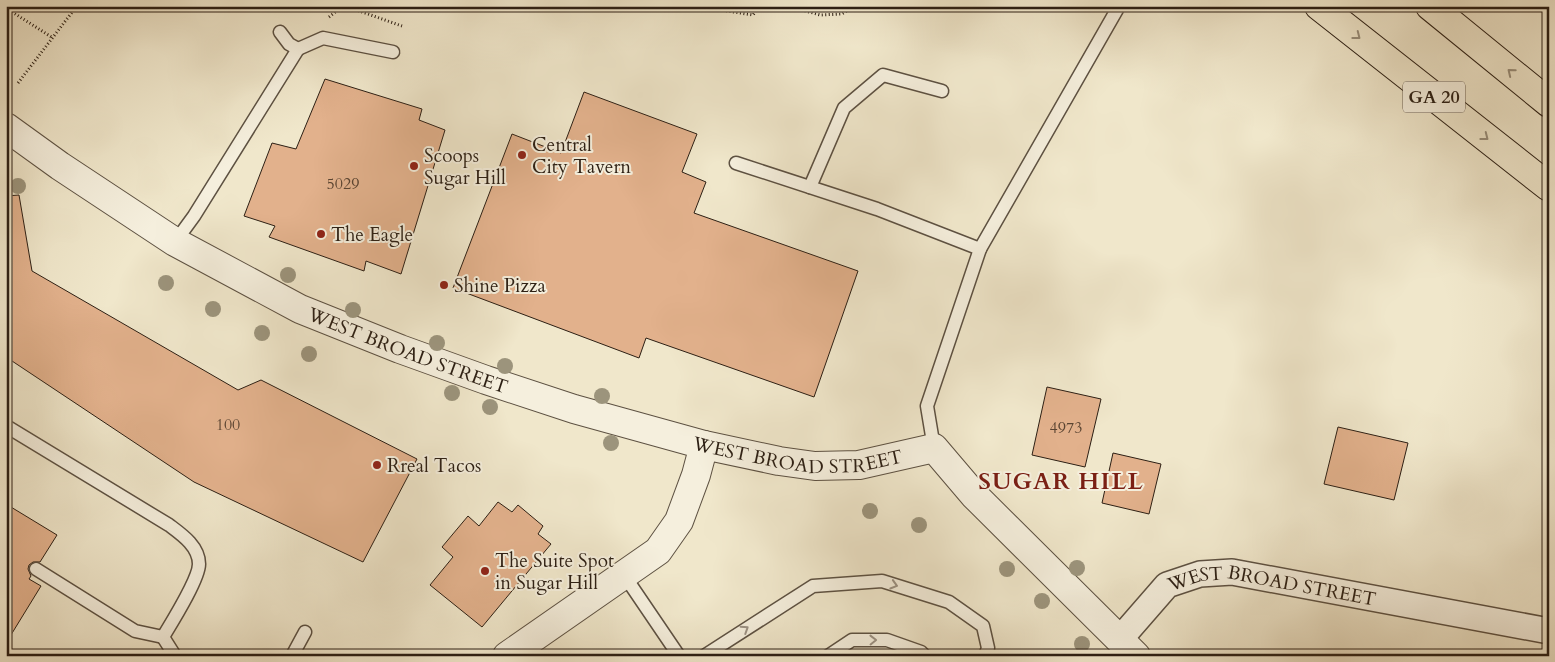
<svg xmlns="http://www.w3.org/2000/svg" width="1555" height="662" font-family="Cardo,serif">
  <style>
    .building { fill: #e2b18c; stroke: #2c1f14 }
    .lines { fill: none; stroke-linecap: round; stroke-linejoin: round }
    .service-casing { stroke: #5d5142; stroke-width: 15 }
    .minor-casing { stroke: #5d5142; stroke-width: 28 }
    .tertiary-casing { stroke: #5d5142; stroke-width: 30 }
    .trunk-casing { stroke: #2c1f14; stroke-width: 30 }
    .path { stroke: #2c1f14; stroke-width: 3; stroke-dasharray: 1 2.5; stroke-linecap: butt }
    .service { stroke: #f5efdd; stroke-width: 12 }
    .minor { stroke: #f5efdd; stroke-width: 25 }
    .tertiary { stroke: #f5efdd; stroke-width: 28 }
    .trunk { stroke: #f0e7cb; stroke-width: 28 }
    .tree { fill: #9c947c }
    .oneway { stroke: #988d79 }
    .oneway2 { stroke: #9b9183 }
    .poi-dot { fill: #8f2418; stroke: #f5efdd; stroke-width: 2 }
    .labels { text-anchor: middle; stroke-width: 4; stroke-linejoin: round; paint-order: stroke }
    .number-label { font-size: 16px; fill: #5a4432 }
    .shield { fill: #f5efdd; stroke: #685d50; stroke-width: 1 }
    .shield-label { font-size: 18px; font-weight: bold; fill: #2c1f14 }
    .poi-label { font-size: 19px; fill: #2c1f14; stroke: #f5efdd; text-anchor: start }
    .street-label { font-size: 19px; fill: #2c1f14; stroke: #f5efdd }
    .district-label { font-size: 24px; font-weight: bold; letter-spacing: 1px; fill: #7a1f14; stroke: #f5efdd }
  </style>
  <rect width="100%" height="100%" fill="#f0e7cb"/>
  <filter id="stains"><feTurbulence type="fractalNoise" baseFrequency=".004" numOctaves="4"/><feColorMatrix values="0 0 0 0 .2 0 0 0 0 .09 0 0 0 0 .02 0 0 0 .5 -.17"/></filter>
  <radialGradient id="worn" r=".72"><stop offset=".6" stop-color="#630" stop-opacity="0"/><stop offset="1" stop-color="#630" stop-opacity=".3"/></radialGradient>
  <!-- building -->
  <g class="building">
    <path d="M 325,79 L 422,109 L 419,120 L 445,130 L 401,274 L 366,261 L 364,271 L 269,237 L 275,226 L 244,216 L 272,143 L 296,149 Z"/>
    <path d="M 584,92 L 697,134 L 682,172 L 706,182 L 694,213 L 858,271 L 814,397 L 646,338 L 639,358 L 453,288 L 512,134 L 561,153 Z"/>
    <path d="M 19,195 L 32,271 L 238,390 L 261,380 L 417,459 L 363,562 L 194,482 L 6,357 L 6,196 Z"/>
    <path d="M 1047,387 L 1101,399 L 1085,467 L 1032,455 Z"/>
    <path d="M 1338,427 L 1408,443 L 1394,500 L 1324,484 Z"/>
    <path d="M 1113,453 L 1161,464 L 1149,514 L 1102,503 Z"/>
    <path d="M 498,502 L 512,512 L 518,505 L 543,526 L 538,534 L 551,544 L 482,627 L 430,585 L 453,557 L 442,547 L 468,516 L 479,526 Z"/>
    <path d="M 6,504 L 57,535 L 40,562 L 33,562 L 29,565 L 28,569 L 31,576 L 29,579 L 41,586 L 6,643 Z"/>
  </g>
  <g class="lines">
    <defs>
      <g id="service">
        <path d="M 298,49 L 323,38 L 393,52"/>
        <path d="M 736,163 L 877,209 L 980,249 L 927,406 L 934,448"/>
        <path d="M 810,187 L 844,108 L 883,75 L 942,91"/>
        <path d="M 175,242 L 194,216 L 298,49 L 289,44 L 280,32"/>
        <path d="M 980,249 L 1119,6"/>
        <path d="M 6,426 L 169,525 C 181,534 199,546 199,564 C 199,579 172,622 163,637 L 175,656"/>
        <path d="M 36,569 L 135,631 L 163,637"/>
        <path d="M 624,575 L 679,656"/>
        <path d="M 292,656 L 305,632"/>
        <path d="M 704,656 L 813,586 L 882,581 L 949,602 L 983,626 L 988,648 L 985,656"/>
        <path d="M 828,656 L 852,640 L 887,640 L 921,652 L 925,656"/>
      </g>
      <g id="minor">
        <path id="s1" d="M 1120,639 L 1167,585 L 1200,574 L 1232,572 L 1549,631"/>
      </g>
      <g id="tertiary">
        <path id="s2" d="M 6,127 L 60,166 L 175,242 L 300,309 L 400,349 L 486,380 L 574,409 L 704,445 L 779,461 L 815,466 L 859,465 L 934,448 L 974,495 L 1136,656"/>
        <path d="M 507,656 L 658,551 L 679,521 L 696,475 L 704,445"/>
      </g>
      <g id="trunk">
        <path d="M 1319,6 L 1549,187"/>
        <path d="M 1430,6 L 1549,103"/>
      </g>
    </defs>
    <!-- service casing -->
    <use href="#service" class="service-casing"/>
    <!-- minor casing -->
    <use href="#minor" class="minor-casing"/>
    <!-- tertiary casing -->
    <use href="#tertiary" class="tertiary-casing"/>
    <!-- trunk casing -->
    <use href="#trunk" class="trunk-casing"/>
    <!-- path -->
    <g class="path">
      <path d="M 345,6 L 402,26"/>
      <path d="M 538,6 L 571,10 L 625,6"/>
      <path d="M 695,6 L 753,15 L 759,6"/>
      <path d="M 788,6 L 820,15 L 842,14 L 854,6"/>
      <path d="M 6,8 L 53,38"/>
      <path d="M 329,17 L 343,6"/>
      <path d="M 18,83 L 73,11"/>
    </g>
    <!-- service -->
    <use href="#service" class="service"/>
    <!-- minor -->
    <use href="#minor" class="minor"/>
    <!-- tertiary -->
    <use href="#tertiary" class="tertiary"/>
    <!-- trunk -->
    <use href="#trunk" class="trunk"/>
  </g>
  <!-- trees -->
  <g class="tree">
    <circle cx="18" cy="186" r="8"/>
    <circle cx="288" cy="275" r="8"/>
    <circle cx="166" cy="283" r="8"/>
    <circle cx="213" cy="309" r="8"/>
    <circle cx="353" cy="310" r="8"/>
    <circle cx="262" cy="333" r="8"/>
    <circle cx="437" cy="343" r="8"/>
    <circle cx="309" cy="354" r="8"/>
    <circle cx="505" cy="366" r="8"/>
    <circle cx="452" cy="393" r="8"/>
    <circle cx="602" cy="396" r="8"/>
    <circle cx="490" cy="407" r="8"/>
    <circle cx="611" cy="443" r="8"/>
    <circle cx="870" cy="511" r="8"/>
    <circle cx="919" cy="525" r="8"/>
    <circle cx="1077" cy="568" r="8"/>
    <circle cx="1007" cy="569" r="8"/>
    <circle cx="1042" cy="601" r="8"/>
    <circle cx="1082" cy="644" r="8"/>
  </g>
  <!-- one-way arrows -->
  <defs><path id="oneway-chevron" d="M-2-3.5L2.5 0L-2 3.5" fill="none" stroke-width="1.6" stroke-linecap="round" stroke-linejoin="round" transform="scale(1.25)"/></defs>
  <g class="oneway">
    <use href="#oneway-chevron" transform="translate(1357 36) rotate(38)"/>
    <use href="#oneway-chevron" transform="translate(1511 72) rotate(-141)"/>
    <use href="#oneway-chevron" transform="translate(1485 137) rotate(38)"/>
  </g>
  <g class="oneway2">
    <use href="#oneway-chevron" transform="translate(894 585) rotate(17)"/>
    <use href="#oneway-chevron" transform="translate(745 629) rotate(-33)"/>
    <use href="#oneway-chevron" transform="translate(873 640) rotate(-1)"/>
  </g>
  <!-- markers -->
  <g class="poi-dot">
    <circle cx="522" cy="155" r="5"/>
    <circle cx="414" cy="166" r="5"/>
    <circle cx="321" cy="234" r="5"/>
    <circle cx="444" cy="285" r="5"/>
    <circle cx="377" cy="465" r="5"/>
    <circle cx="485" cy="571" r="5"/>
  </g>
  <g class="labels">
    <!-- number labels -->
    <g class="number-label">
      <text x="343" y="189">5029</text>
      <text x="228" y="430">100</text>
      <text x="1066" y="433">4973</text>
    </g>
    <!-- shield labels -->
    <rect class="shield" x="1403" y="81.5" width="62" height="31" rx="4"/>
    <g class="shield-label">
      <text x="1434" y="103">GA 20</text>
    </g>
    <!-- poi labels -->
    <g class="poi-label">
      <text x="532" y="151">Central<tspan x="532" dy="22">City Tavern</tspan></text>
      <text x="424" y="162">Scoops<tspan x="424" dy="22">Sugar Hill</tspan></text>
      <text x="331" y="241">The Eagle</text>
      <text x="454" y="292">Shine Pizza</text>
      <text x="387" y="472">Rreal Tacos</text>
      <text x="495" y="567">The Suite Spot<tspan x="495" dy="22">in Sugar Hill</tspan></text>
    </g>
    <!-- street labels -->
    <g class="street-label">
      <text dy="7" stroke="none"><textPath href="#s2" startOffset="462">WEST BROAD STREET</textPath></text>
      <text dy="7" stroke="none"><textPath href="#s2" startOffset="868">WEST BROAD STREET</textPath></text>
      <text dy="7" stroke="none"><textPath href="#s1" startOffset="179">WEST BROAD STREET</textPath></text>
    </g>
    <!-- district labels -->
    <g class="district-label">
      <text x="1061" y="489">SUGAR HILL</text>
    </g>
  </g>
  <!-- margin -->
  <rect width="1555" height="662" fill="none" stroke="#f0e7cb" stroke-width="25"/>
  <rect x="8" y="8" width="1540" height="647" fill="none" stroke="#2c1f14" stroke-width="2.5"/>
  <rect x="12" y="12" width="1530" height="637" fill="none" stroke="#2c1f14"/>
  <rect width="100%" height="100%" filter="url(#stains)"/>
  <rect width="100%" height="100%" fill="url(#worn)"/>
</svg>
